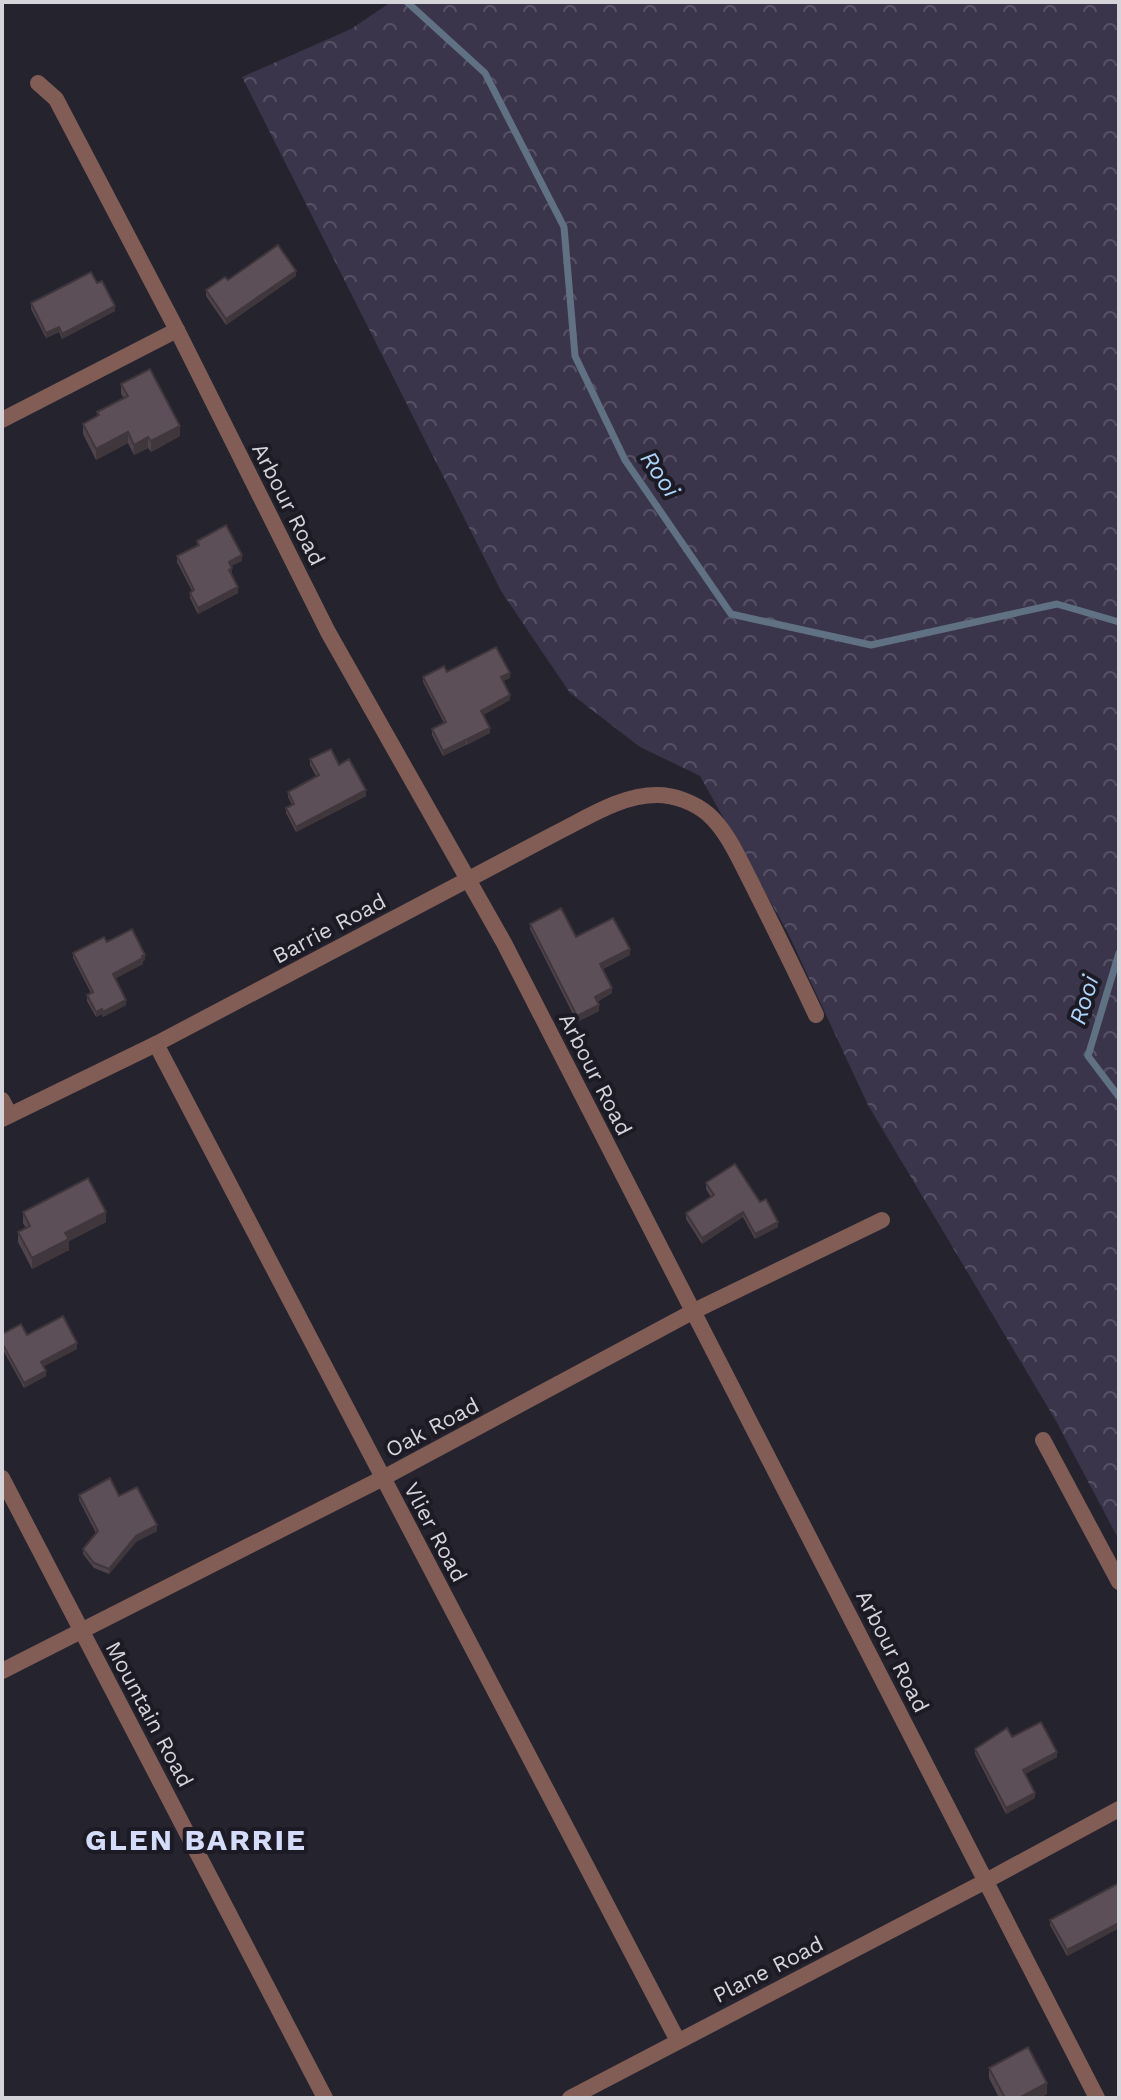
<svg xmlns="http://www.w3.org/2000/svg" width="1121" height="2100" font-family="'Work Sans',sans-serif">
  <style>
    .forest { fill: url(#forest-crowns) }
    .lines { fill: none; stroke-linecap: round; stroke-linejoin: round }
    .stream { stroke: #5f7182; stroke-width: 7 }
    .street { stroke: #815d56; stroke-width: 16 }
    .wall { fill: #4f444b }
    .shaded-wall { fill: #40373d }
    .building { fill: #5c4f57; stroke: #40373d; stroke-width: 2 }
    .labels { text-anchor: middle; stroke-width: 8; stroke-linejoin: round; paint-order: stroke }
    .street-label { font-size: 22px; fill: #d5d4db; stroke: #1c1a24 }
    .water-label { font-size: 24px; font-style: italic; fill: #add3f6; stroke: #1c1a24 }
    .district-label { font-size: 30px; font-weight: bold; letter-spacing: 2px; fill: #d5dcf9; stroke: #1c1a24 }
  </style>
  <defs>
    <pattern id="forest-crowns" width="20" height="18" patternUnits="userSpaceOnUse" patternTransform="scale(2)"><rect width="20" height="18" fill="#3a354b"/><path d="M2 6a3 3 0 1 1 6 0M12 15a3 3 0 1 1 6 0" fill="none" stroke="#565164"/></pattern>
  </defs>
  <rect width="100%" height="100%" fill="#25232e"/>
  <!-- forest -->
  <path class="forest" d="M 391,2 L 1119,2 L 1119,1540 L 1056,1421 L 868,1105 L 788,933 L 700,776 L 640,747 L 570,693 L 501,591 L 242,77 L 351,29 Z"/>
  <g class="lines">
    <!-- stream -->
    <g class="stream">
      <path d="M 407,2 L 485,73 L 564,227 L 575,356 L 625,460 L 731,614 L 871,645 L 1057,604 L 1119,622"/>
      <path d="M 1119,953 L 1088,1056 L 1119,1097"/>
    </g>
    <!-- street -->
    <g class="street">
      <path d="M 38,83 L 56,99 L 177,330 L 328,632 L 504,943 L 1097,2098"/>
      <path d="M 2,420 L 177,330"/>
      <path d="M 156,1044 L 678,2041"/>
      <path d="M 2,1100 L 10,1115"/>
      <path d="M 2,1119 L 156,1044 L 560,831 C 590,816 622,795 657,795 C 675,795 695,803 708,814 C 728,832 739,859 751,882 C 773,926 795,970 816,1015"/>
      <path d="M 1043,1440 L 1119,1582"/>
      <path d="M 2,1478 L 325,2098"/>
      <path d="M 2,1671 L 383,1478 L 694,1311 L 882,1220"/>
      <path d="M 570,2098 L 986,1881 L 1119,1809"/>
    </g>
  </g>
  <!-- wall -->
  <g class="wall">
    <path d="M 296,276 L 226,325 L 206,296 L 206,290 L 228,280 Z"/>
    <path d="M 97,283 L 115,311 L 62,339 L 59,332 L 46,338 L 31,309 L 31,303 Z"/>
    <path d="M 121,384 L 180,436 L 151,452 L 148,448 L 134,455 L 128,443 L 96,460 L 83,434 L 83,424 L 97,416 L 97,412 L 124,398 L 121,394 Z"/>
    <path d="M 197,541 L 242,561 L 231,566 L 232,574 L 238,593 L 198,614 L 190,598 L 190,593 L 192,591 L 177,562 L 177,556 L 197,546 Z"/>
    <path d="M 447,672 L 510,678 L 503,681 L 510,700 L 483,715 L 490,733 L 443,756 L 432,735 L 432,729 L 444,723 L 423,682 L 423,677 Z"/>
    <path d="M 310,759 L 339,765 L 366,796 L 296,832 L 286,813 L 286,808 L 292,805 L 288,797 L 288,792 L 316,776 L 310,765 Z"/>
    <path d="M 530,924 L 630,955 L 603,969 L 612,993 L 597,1002 L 599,1011 L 577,1022 L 530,929 Z"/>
    <path d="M 107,942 L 145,960 L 143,961 L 143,964 L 115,978 L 126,1005 L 103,1017 L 102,1014 L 96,1017 L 87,1001 L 87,995 L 91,993 L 73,958 L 73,953 Z"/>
    <path d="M 706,1183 L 760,1202 L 778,1227 L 755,1239 L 743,1217 L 702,1244 L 686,1219 L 686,1213 L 711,1197 L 706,1189 Z"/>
    <path d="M 23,1212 L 106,1222 L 69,1241 L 69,1250 L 32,1269 L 18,1242 L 18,1232 L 26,1228 L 23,1223 Z"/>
    <path d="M 2,1334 L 27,1335 L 77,1349 L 44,1366 L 46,1376 L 24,1388 L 2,1348 Z"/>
    <path d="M 79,1495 L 119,1496 L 157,1531 L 136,1542 L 109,1574 L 94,1568 L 83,1554 L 83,1549 L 96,1533 L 79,1500 Z"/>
    <path d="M 975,1749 L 1057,1757 L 1025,1774 L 1035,1798 L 1006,1814 L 975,1754 Z"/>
    <path d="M 1119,1883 L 1119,1928 L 1067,1956 L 1050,1925 L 1050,1920 Z"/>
    <path d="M 989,2068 L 1047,2094 L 1039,2098 L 999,2098 L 989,2078 Z"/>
  </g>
  <!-- shaded-wall -->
  <g class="shaded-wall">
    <path d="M 296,271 L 296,276 L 226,325 L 226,319 Z"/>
    <path d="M 115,306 L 115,311 L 62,339 L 62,334 Z"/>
    <path d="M 59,327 L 59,332 L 46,338 L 46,333 Z"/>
    <path d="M 180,426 L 180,436 L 151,452 L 151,441 Z"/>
    <path d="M 128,432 L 128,443 L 96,460 L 96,449 Z"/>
    <path d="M 148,437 L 148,448 L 134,455 L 134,445 Z"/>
    <path d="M 242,555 L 242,561 L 229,567 L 229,562 Z"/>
    <path d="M 238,587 L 238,593 L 198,614 L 198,608 Z"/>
    <path d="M 510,673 L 510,678 L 501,682 L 501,677 Z"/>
    <path d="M 510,695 L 510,700 L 481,716 L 481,711 Z"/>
    <path d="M 490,728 L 490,733 L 467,745 L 467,740 Z"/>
    <path d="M 466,738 L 466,744 L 443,756 L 443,751 Z"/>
    <path d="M 366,790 L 366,796 L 296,832 L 296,827 Z"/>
    <path d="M 630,949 L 630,955 L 600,970 L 600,964 Z"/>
    <path d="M 145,955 L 145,960 L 143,961 L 143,964 L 113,980 L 113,974 Z"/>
    <path d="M 612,988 L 612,993 L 595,1003 L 595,997 Z"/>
    <path d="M 126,1000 L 126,1005 L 103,1017 L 103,1012 Z"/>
    <path d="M 599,1005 L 599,1011 L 577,1022 L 577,1016 Z"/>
    <path d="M 102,1009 L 102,1014 L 96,1017 L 96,1012 Z"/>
    <path d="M 106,1212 L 106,1222 L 69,1241 L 69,1250 L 32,1269 L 32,1258 L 65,1233 Z"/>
    <path d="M 743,1212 L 743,1217 L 702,1244 L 702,1238 Z"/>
    <path d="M 778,1222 L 778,1227 L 755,1239 L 755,1234 Z"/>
    <path d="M 77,1343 L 77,1349 L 41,1368 L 41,1362 Z"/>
    <path d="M 46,1371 L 46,1376 L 24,1388 L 24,1383 Z"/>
    <path d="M 157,1525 L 157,1531 L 136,1542 L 109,1574 L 109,1569 L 136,1536 Z"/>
    <path d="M 1057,1752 L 1057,1757 L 1023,1775 L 1023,1770 Z"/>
    <path d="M 1035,1793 L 1035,1798 L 1006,1814 L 1006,1808 Z"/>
    <path d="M 1119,1923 L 1119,1928 L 1067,1956 L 1067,1950 Z"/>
    <path d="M 1047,2083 L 1047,2094 L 1039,2098 L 1019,2098 Z"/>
  </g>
  <!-- building -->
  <g class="building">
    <path d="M 278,245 L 296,271 L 226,319 L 206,290 L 225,277 L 228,280 Z"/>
    <path d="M 91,272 L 97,283 L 102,281 L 115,306 L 62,334 L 59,327 L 46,333 L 31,303 Z"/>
    <path d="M 150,369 L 180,426 L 151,441 L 148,437 L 134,445 L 128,432 L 96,449 L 83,424 L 99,415 L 97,412 L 128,396 L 121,384 Z"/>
    <path d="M 226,525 L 242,555 L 229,562 L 232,568 L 229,570 L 238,587 L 198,608 L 190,593 L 194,590 L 177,556 L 199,545 L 197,541 Z"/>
    <path d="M 496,647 L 510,673 L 501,677 L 510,695 L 481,711 L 490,728 L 443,751 L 432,729 L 446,722 L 423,677 L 444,666 L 447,672 Z"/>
    <path d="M 331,749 L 339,765 L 349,759 L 366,790 L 296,827 L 286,808 L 294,804 L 288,792 L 319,775 L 310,759 Z"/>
    <path d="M 561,908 L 576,937 L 613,918 L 630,949 L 600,964 L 612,988 L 595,997 L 599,1005 L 577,1016 L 530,924 Z"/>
    <path d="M 132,929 L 145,955 L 142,956 L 143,958 L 113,974 L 126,1000 L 103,1012 L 102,1009 L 96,1012 L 87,995 L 93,992 L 73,953 L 104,937 L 107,942 Z"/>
    <path d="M 735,1164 L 760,1202 L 766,1199 L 778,1222 L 755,1234 L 743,1212 L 702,1238 L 686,1213 L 714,1195 L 706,1183 L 707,1182 Z"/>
    <path d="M 88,1178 L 106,1212 L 65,1233 L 69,1239 L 32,1258 L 18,1232 L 30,1226 L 23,1212 Z"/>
    <path d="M 63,1316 L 77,1343 L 41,1362 L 46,1371 L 24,1383 L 2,1343 L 2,1334 L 21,1324 L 27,1335 Z"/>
    <path d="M 110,1478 L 119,1496 L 137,1487 L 157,1525 L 136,1536 L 109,1569 L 94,1563 L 83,1549 L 98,1531 L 79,1495 Z"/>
    <path d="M 1041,1722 L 1057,1752 L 1023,1770 L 1035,1793 L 1006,1808 L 975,1749 L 1007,1728 L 1012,1737 Z"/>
    <path d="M 1119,1883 L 1119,1923 L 1067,1950 L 1050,1920 Z"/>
    <path d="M 1028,2047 L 1047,2083 L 1019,2098 L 1005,2098 L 989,2068 Z"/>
  </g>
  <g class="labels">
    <!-- street labels -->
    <g class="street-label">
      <text transform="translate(289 504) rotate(63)" y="8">Arbour Road</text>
      <text transform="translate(329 928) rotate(-28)" y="8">Barrie Road</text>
      <text transform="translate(596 1074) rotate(63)" y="8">Arbour Road</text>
      <text transform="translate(432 1427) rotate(-28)" y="8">Oak Road</text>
      <text transform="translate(436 1532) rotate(62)" y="8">Vlier Road</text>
      <text transform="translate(893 1651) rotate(63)" y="8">Arbour Road</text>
      <text transform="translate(150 1714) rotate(62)" y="8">Mountain Road</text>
      <text transform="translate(768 1969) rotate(-27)" y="8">Plane Road</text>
    </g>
    <!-- water labels -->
    <g class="water-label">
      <text transform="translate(660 474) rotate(56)" y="8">Rooi</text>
      <text transform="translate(1084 1000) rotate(-73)" y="8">Rooi</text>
    </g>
    <!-- district labels -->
    <g class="district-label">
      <text x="196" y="1850">GLEN BARRIE</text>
    </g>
  </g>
  <!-- border -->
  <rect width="1121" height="2100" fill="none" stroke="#d5d4db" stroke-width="8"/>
</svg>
